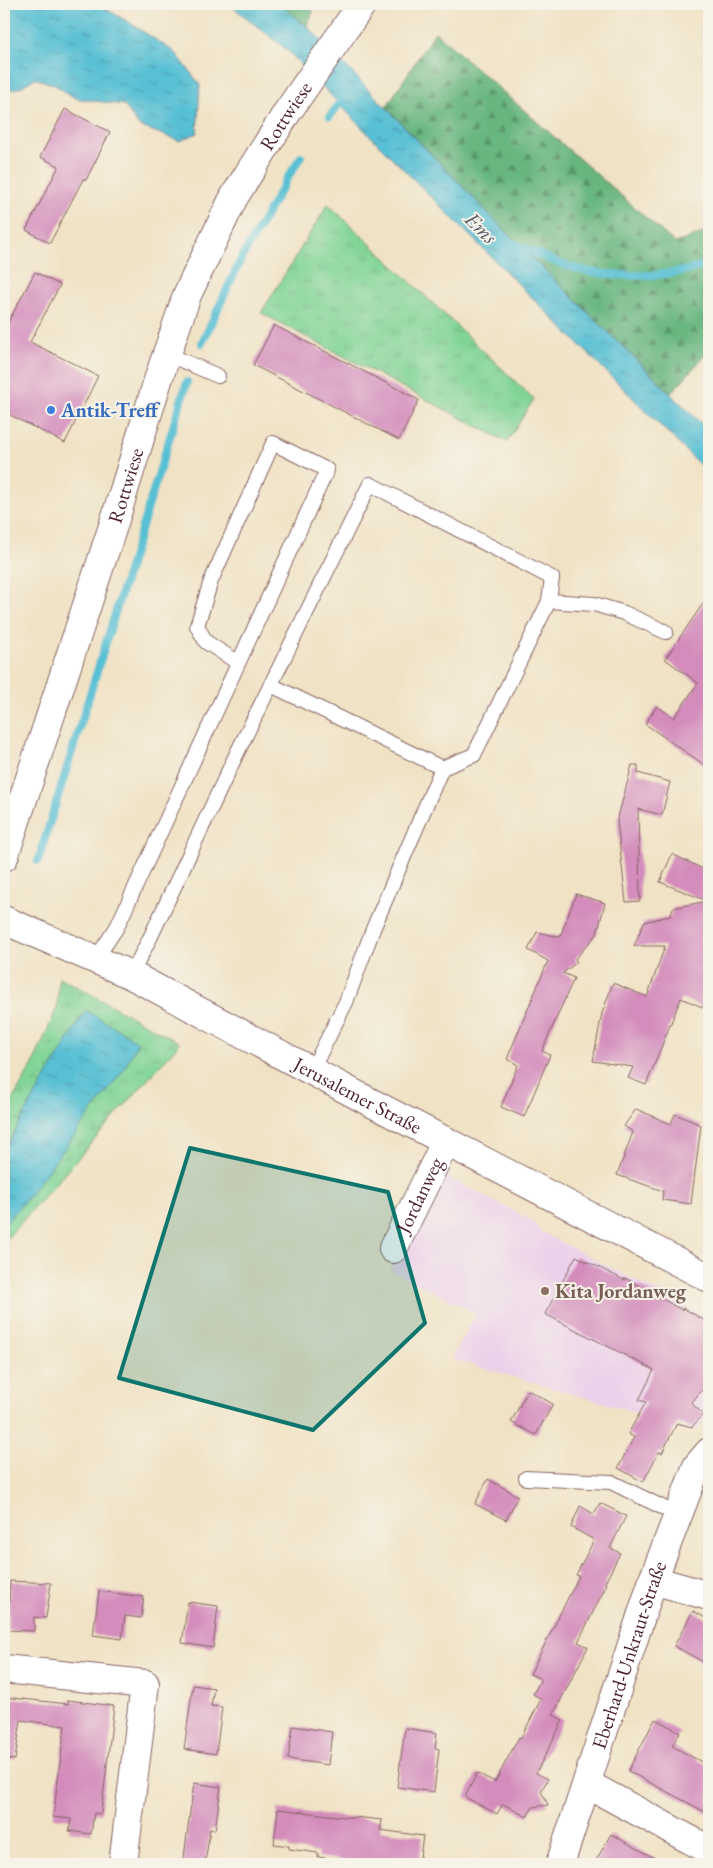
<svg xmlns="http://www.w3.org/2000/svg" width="713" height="1868" font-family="'EB Garamond',serif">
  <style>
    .built { fill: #ecd1ea }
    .grass { fill: url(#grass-tufts); stroke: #667a61 }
    .forest { fill: url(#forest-firs); stroke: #596a56 }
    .water { fill: url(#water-ripples); stroke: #517080 }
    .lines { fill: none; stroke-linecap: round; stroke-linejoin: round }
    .stream { stroke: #58c0d4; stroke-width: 8 }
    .building { fill: #d38cbb }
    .service-casing { stroke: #846361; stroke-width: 16 }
    .minor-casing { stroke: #846361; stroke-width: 30 }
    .tertiary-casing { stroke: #846361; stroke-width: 30 }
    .service { stroke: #fff; stroke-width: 14 }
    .minor { stroke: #fff; stroke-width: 28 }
    .tertiary { stroke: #fff; stroke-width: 28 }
    .marked { fill: #0f766e; fill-opacity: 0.2; stroke: #0f766e; stroke-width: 4; stroke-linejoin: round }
    .shop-dot { fill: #3f7fe0; stroke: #f7f3e8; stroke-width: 2 }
    .education-dot { fill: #8d6e63; stroke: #f7f3e8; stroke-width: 2 }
    .labels { text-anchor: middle; stroke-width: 4; stroke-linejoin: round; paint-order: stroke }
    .street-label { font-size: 20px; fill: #4a1f2b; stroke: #f7f3e8 }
    .shop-label { font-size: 20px; font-weight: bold; fill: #366cbe; stroke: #f7f3e8; text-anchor: start }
    .education-label { font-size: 20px; font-weight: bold; fill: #785e54; stroke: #f7f3e8; text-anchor: start }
    .water-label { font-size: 21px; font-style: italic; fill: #4f5766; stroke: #f7f3e8 }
  </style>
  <defs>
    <pattern id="grass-tufts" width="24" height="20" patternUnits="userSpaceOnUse" patternTransform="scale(1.25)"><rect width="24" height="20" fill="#81d497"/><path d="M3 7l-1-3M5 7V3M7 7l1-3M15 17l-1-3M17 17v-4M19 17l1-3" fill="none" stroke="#71b682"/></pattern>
    <pattern id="forest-firs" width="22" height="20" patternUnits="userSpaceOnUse" patternTransform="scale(1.25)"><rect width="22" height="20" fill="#68b680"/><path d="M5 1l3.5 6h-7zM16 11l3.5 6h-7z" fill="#589369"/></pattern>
    <pattern id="water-ripples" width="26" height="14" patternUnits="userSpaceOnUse" patternTransform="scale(1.25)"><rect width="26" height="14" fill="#58c0d4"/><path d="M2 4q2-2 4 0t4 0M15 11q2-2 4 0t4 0" fill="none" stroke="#4b9bac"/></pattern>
  </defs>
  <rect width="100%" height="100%" fill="#f7f3e8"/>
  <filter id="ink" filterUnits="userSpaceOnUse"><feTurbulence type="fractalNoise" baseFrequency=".02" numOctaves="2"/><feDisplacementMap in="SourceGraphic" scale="10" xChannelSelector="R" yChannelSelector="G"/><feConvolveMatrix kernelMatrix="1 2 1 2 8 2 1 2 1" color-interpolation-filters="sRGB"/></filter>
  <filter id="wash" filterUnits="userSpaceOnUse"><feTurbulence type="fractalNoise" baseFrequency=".0096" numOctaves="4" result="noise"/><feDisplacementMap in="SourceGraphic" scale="20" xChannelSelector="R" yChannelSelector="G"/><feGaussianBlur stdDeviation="1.12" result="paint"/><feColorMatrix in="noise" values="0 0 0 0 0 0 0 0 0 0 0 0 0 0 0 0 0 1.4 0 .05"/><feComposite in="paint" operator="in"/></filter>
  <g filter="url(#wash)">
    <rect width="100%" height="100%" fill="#f0e2c5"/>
    <!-- built -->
    <path class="built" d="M 439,1173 L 531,1220 L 541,1232 L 709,1318 L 709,1411 L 697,1430 L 452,1359 L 476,1313 L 390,1270 Z"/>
    <!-- grass -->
    <g class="grass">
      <path d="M 328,204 L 534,399 L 507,442 L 261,313 Z"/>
      <path d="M 59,977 L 180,1043 L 4,1242 L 4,1225 L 31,1193 L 86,1010 L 29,1106 L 4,1151 L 4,1115 L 34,1062 L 57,1007 Z"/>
    </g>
    <!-- forest -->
    <g class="forest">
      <path d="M 279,4 L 311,4 L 313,12 L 307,26 Z"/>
      <path d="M 435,32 L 675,243 L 709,231 L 709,351 L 671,393 L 520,246 L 386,107 Z"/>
    </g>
    <!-- water -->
    <g class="water">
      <path d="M 4,4 L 97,4 L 127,21 L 176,53 L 200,85 L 197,133 L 180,141 L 139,126 L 124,105 L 75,98 L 55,85 L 35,78 L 21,87 L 4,92 Z"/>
      <path d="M 229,4 L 279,4 L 307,26 L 520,246 L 709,431 L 709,474 L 381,147 L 286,49 Z"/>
      <path d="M 86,1010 L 138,1042 L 124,1069 L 31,1193 L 4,1225 L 4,1151 L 29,1106 Z"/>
    </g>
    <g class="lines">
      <!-- stream -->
      <g class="stream">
        <path d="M 330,116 L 345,96"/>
        <path d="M 511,243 C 528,249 544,258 561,264 C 602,279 669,280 709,263"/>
        <path d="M 202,343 L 242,257 L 288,177 L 301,157"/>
        <path d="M 38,861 L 187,382"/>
      </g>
    </g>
    <g id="blocks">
      <!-- building -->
      <g class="building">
        <path d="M 65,109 L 110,132 L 86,180 L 83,179 L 50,243 L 26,230 L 59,166 L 40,157 Z"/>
        <path d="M 35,272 L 60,285 L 30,342 L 98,376 L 65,443 L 4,412 L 4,330 Z"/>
        <path d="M 274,325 L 419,400 L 399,440 L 253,365 Z"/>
        <path d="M 709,595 L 709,768 L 645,724 L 657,706 L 674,718 L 698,683 L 665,659 Z"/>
        <path d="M 632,765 L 638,765 L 638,773 L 670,782 L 662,815 L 638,809 L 640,901 L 626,902 L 617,821 Z"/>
        <path d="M 672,854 L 709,872 L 709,1010 L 681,998 L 646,1085 L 628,1078 L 633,1067 L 593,1061 L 602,1013 L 613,983 L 647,997 L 665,946 L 634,946 L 644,922 L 670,916 L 673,908 L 707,901 L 660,882 Z"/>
        <path d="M 576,894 L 605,903 L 597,934 L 575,959 L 577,962 L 563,973 L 574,978 L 542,1051 L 550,1055 L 524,1117 L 501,1107 L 518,1065 L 507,1059 L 548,961 L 528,950 L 537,932 L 560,937 Z"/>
        <path d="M 636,1109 L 671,1124 L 675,1114 L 701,1125 L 691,1204 L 662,1200 L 663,1191 L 617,1175 L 633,1132 L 624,1126 Z"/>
        <path d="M 576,1256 L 624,1280 L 625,1278 L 682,1310 L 683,1308 L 709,1323 L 709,1382 L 691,1403 L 703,1414 L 692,1427 L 677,1423 L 662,1453 L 659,1452 L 643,1482 L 618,1468 L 634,1437 L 628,1434 L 646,1402 L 639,1400 L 654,1370 L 545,1314 Z"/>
        <path d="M 528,1390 L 553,1404 L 536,1435 L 511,1422 Z"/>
        <path d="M 488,1479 L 518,1496 L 506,1520 L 475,1504 Z"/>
        <path d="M 600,1503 L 626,1516 L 610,1548 L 620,1553 L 605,1583 L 607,1584 L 578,1642 L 588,1647 L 553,1715 L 563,1720 L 536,1773 L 548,1779 L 541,1791 L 548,1805 L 533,1807 L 527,1817 L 503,1804 L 497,1814 L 465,1797 L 477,1773 L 495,1782 L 519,1737 L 521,1738 L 541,1699 L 533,1694 L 541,1679 L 530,1674 L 579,1576 L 576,1575 L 594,1540 L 571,1527 L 580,1506 L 594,1514 Z"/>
        <path d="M 10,1581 L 51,1583 L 46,1618 L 34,1617 L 34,1631 L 8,1630 Z"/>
        <path d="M 99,1591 L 144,1597 L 141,1618 L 125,1616 L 122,1639 L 93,1635 Z"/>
        <path d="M 188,1602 L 218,1606 L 213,1648 L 182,1643 Z"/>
        <path d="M 693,1611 L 709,1620 L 709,1665 L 674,1646 Z"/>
        <path d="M 193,1685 L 214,1688 L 211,1706 L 222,1707 L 216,1754 L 184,1749 Z"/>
        <path d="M 4,1697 L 68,1704 L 68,1700 L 114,1706 L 101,1814 L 94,1813 L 91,1834 L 69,1831 L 71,1819 L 53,1817 L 65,1726 L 21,1720 L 15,1760 L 4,1759 Z"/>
        <path d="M 655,1719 L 680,1732 L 672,1746 L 709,1766 L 709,1814 L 628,1771 Z"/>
        <path d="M 293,1726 L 332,1732 L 328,1765 L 288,1759 Z"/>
        <path d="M 405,1728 L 437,1733 L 435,1748 L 439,1749 L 434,1792 L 397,1787 Z"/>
        <path d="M 194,1783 L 221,1787 L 215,1830 L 210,1829 L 205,1864 L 183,1864 Z"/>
        <path d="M 278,1809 L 353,1818 L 354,1817 L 382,1820 L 380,1830 L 423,1836 L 419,1864 L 367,1864 L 318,1857 L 318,1853 L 289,1849 L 289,1846 L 274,1844 Z"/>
        <path d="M 611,1834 L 665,1864 L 594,1864 Z"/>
      </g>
    </g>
  </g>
  <g filter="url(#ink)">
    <use href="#blocks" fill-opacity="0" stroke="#846361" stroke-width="1"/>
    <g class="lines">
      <defs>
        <g id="service">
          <path d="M 167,354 L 218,376"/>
          <path d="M 549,601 L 594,604 L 624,613 L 666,632"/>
          <path d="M 271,685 L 442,768"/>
          <path d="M 95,960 L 117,927 L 327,470 L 273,443 L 211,581 L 197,626 L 206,642 L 237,662"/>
          <path d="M 131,975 L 151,936 L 236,755 L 370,484 L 552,578 L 549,601 L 474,755 L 442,768 L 373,929 L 346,1002 L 312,1070"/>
          <path d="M 526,1478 L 611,1482 L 678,1515"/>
        </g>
        <g id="minor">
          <path id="s1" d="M 4,920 L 131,975 L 370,1102 L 709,1278"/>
          <path id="s2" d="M 393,1249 L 446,1141"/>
          <path d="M 653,1580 L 709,1596"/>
          <path d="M 4,1669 L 145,1684 L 123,1864"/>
          <path d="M 587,1784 L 709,1850"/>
          <path id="s3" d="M 560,1864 L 653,1580 L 697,1466 L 709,1452"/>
        </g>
        <g id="tertiary">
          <path id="s4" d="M 4,857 L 113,526 L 159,377 L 187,295 L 234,197 L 288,111 L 362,4"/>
        </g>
      </defs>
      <!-- service casing -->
      <use href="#service" class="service-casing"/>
      <!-- minor casing -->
      <use href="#minor" class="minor-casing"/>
      <!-- tertiary casing -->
      <use href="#tertiary" class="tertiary-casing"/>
      <!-- service -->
      <use href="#service" class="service"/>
      <!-- minor -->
      <use href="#minor" class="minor"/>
      <!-- tertiary -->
      <use href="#tertiary" class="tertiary"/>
    </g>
  </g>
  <!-- marked area -->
  <path class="marked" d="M 190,1148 L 388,1192 L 425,1323 L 313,1430 L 119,1378 Z"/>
  <!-- markers -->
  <circle class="shop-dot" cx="51" cy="410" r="5"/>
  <circle class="education-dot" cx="545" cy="1291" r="5"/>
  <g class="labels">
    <!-- street labels -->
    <g class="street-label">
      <text dy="7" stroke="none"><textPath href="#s4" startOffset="796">Rottwiese</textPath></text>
      <text dy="7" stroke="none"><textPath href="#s4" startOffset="391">Rottwiese</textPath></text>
      <text dy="7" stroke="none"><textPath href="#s1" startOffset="395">Jerusalemer Straße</textPath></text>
      <text dy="7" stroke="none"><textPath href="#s2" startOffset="60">Jordanweg</textPath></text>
      <text dy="7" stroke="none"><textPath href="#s3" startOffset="220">Eberhard-Unkraut-Straße</textPath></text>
    </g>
    <!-- shop labels -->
    <g class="shop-label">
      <text x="61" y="417">Antik-Treff</text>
    </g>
    <!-- education labels -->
    <g class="education-label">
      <text x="555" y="1298">Kita Jordanweg</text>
    </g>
    <!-- water labels -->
    <g class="water-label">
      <text transform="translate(481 228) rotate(45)" y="7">Ems</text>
    </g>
  </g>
  <!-- margin -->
  <rect width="713" height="1868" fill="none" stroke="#f7f3e8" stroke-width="20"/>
</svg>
